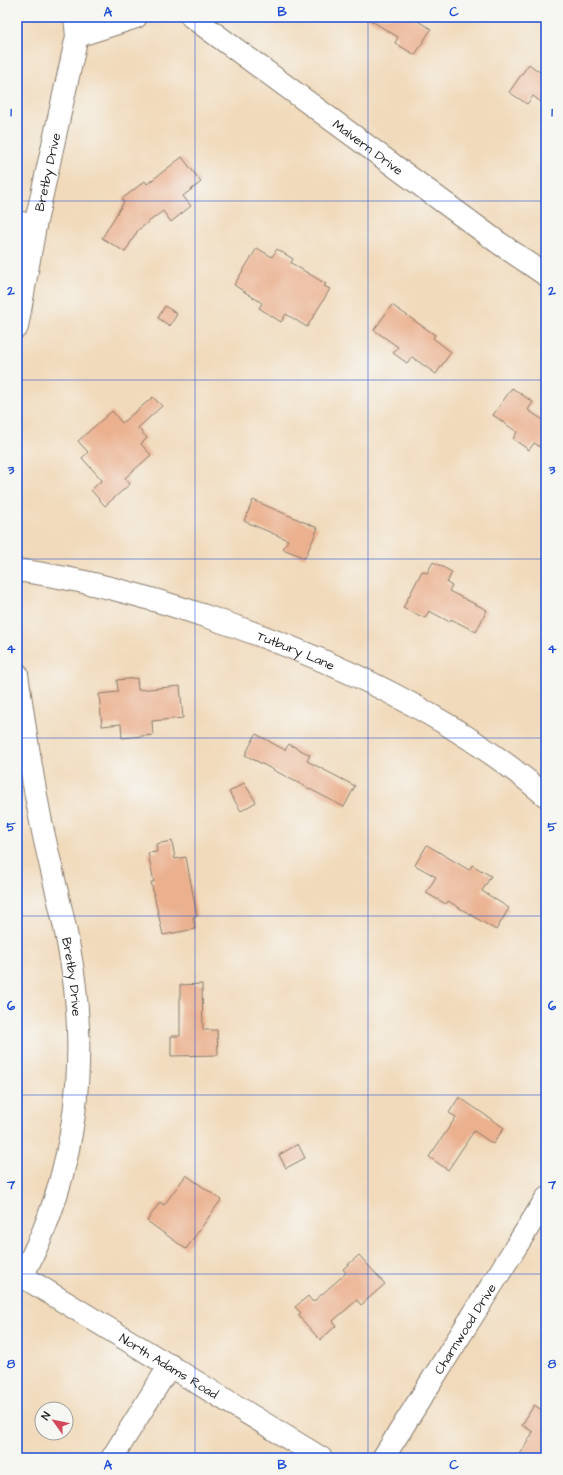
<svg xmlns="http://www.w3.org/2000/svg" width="563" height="1475" font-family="'Architects Daughter',sans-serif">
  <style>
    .building { fill: #ebb18f }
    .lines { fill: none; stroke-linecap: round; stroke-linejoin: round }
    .minor-casing { stroke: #867b6c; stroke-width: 24 }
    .minor { stroke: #fff; stroke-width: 22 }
    .grid { fill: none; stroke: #1d4ed8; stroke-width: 1; stroke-opacity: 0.55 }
    .labels { text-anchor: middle; stroke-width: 3.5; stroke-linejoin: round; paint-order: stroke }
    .street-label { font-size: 13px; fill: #1c1c1c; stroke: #f6f6f2 }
    .neatline { fill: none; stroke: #1d4ed8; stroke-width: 1.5 }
    .grid-label { font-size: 13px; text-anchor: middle; font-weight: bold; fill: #1d4ed8 }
  </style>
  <rect width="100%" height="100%" fill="#f6f6f2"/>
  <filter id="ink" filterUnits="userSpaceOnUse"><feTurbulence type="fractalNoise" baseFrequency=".025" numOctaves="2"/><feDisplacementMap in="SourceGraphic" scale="8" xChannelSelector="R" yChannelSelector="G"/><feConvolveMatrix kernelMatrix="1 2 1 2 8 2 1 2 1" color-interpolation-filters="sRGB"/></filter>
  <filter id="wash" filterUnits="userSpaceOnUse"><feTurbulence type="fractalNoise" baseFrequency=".012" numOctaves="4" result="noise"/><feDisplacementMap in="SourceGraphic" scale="16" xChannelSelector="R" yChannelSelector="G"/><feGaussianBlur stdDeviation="0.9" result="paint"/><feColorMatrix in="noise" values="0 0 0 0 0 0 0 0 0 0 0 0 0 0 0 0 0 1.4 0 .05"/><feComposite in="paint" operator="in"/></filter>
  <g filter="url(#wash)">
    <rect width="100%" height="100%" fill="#f1dabb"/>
    <g id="blocks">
      <!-- building -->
      <g class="building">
        <path d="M 365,17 L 411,17 L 431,29 L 415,55 L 395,43 L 398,37 Z"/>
        <path d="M 529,64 L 546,77 L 546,106 L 533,96 L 527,104 L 509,92 Z"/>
        <path d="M 182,157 L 201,182 L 183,196 L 191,206 L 171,222 L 163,211 L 138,230 L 125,252 L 102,238 L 124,202 L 122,199 L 145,181 L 147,184 Z"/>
        <path d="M 257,248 L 272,257 L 277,249 L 293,259 L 291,263 L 326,284 L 324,286 L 330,289 L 307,327 L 286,314 L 281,322 L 259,308 L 262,303 L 234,285 Z"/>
        <path d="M 392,305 L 435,335 L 433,338 L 451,352 L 436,374 L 412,357 L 407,363 L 393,353 L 398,347 L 374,330 Z"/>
        <path d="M 165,306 L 177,314 L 170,326 L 158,318 Z"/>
        <path d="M 512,388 L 533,402 L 528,410 L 546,422 L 546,451 L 534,443 L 529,450 L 513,439 L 517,432 L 493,415 Z"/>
        <path d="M 153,397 L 162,406 L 138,428 L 147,438 L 141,444 L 151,455 L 125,478 L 130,484 L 105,506 L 91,490 L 102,480 L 82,458 L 88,452 L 78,441 L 112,411 L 122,423 Z"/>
        <path d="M 253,500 L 318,528 L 305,558 L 283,549 L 288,540 L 244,521 Z"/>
        <path d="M 433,562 L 452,572 L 447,583 L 452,586 L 449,591 L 487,610 L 476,632 L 451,619 L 450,622 L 429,611 L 425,618 L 403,608 L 422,571 L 427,573 Z"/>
        <path d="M 137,678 L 138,690 L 180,686 L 183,718 L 152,721 L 153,735 L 122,738 L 121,724 L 102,726 L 99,694 L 118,692 L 117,680 Z"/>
        <path d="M 256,734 L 285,750 L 289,744 L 310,755 L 307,761 L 355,786 L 344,807 L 245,755 Z"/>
        <path d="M 244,783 L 256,802 L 241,811 L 229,792 Z"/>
        <path d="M 172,841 L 175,859 L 186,857 L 197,916 L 193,917 L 195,929 L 163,935 L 151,882 L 154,882 L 148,853 L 157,852 L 156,844 Z"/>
        <path d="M 427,845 L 469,870 L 472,865 L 491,876 L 482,891 L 509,908 L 496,930 L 448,901 L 446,904 L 426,893 L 436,877 L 415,865 Z"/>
        <path d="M 202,984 L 203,1030 L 217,1030 L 218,1055 L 171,1056 L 171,1036 L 180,1036 L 180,985 Z"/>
        <path d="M 459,1097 L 504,1128 L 493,1144 L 474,1131 L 448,1170 L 429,1157 L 456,1117 L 449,1113 Z"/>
        <path d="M 298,1144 L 305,1158 L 286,1168 L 279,1155 Z"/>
        <path d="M 186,1175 L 221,1200 L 186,1249 L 147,1221 L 160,1202 L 164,1205 Z"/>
        <path d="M 359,1255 L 385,1284 L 361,1305 L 357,1300 L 333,1321 L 336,1326 L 320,1340 L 298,1315 L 301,1313 L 295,1307 L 308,1296 L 313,1302 L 346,1273 L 343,1269 Z"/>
        <path d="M 534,1405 L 545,1412 L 546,1411 L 546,1458 L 518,1458 L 533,1432 L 522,1425 Z"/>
      </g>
    </g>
  </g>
  <g filter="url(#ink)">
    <use href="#blocks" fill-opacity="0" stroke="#867b6c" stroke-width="1"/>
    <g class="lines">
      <defs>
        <g id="minor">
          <path id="s1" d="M 192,17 L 499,243 L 546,275"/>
          <path d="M 77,36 L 136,17"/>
          <path d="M 17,222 L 35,226"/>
          <path id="s2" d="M 17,327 L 35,226 L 77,36 L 75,17"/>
          <path id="s3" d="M 17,570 C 84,579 150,597 214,619 C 332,659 451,714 546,796"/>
          <path id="s4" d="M 17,674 C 25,728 32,782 44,836 C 52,873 62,910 69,948 C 90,1059 76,1177 22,1276"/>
          <path id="s5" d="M 17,1273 L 321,1458"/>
          <path d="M 112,1458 L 170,1365"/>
          <path id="s6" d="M 383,1458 L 546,1199"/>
        </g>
      </defs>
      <!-- minor casing -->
      <use href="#minor" class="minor-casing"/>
      <!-- minor -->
      <use href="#minor" class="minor"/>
    </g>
  </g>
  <!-- grid -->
  <path class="grid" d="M 195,17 L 195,1458M 368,17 L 368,1458M 17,201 L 546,201M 17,380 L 546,380M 17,559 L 546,559M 17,738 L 546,738M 17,916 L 546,916M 17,1095 L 546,1095M 17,1274 L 546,1274"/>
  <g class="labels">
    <!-- street labels -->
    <g class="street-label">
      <text dy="5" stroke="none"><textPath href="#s1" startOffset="219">Malvern Drive</textPath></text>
      <text dy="5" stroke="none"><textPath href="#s2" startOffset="158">Bretby Drive</textPath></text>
      <text dy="5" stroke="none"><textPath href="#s3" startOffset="291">Tutbury Lane</textPath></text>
      <text dy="5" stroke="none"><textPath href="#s4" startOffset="308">Bretby Drive</textPath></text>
      <text dy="5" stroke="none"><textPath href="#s6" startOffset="153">Charnwood Drive</textPath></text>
      <text dy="5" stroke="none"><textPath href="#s5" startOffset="178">North Adams Road</textPath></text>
    </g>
  </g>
  <!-- margin -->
  <rect width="563" height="1475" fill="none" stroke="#f6f6f2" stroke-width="44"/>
  <!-- north arrow -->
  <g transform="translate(54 1421) rotate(303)"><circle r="19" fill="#f6f6f2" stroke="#9f9f9c"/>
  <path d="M0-3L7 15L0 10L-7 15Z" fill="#d1495b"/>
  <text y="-6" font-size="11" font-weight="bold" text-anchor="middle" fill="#1c1c1c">N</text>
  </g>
  <rect x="22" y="22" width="519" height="1431" class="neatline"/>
  <g class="grid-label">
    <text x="108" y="16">A</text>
    <text x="282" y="16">B</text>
    <text x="454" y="16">C</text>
    <text x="11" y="116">1</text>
    <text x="552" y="116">1</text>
    <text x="11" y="295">2</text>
    <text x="552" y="295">2</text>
    <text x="11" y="474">3</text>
    <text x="552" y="474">3</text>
    <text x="11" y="653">4</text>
    <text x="552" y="653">4</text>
    <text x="11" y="831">5</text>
    <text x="552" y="831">5</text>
    <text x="11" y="1010">6</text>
    <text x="552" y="1010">6</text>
    <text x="11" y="1189">7</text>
    <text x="552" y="1189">7</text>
    <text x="11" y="1368">8</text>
    <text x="552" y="1368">8</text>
    <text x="108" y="1469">A</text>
    <text x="282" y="1469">B</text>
    <text x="454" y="1469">C</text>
  </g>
</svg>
